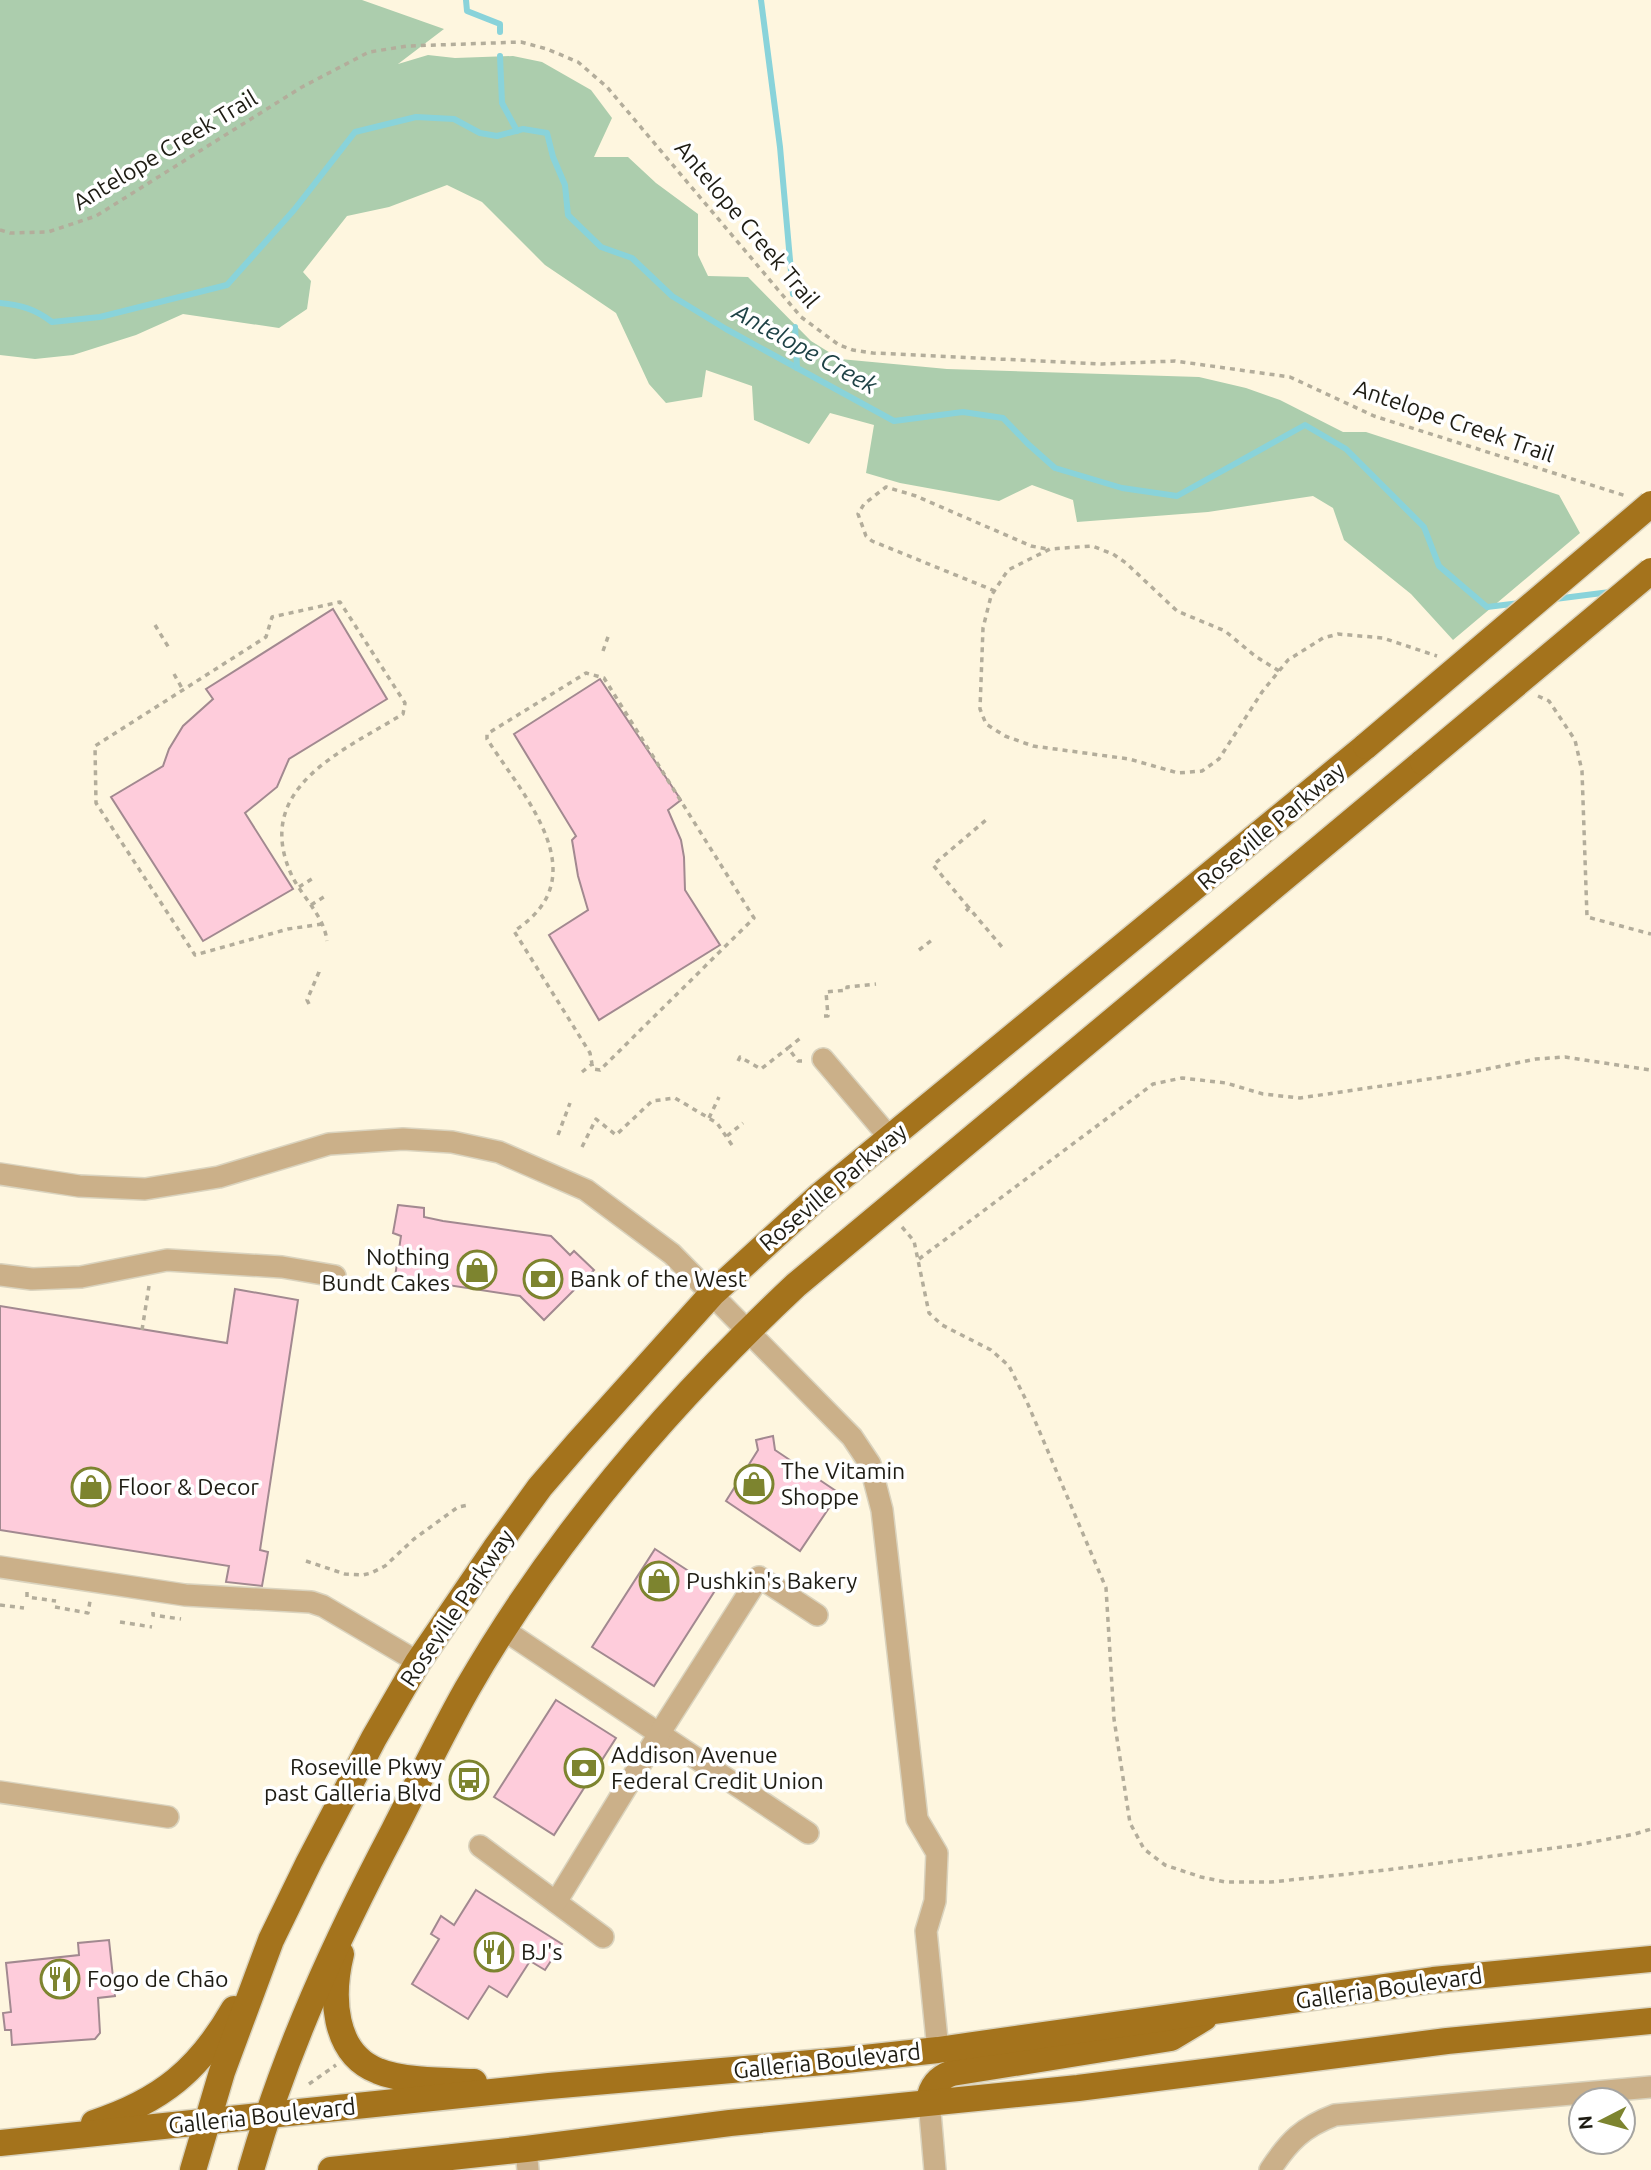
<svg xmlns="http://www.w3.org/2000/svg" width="1651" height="2170" font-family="Ubuntu,sans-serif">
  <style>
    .green { fill: #accdad }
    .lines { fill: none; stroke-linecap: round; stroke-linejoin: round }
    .stream { stroke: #89d3da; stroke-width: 6 }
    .building { fill: #feccdb; stroke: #a28990; stroke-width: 2 }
    .minor-casing { stroke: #dad3be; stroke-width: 24 }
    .major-casing { stroke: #dad3be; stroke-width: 29 }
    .path { stroke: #b3ad9b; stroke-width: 3.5; stroke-dasharray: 5 5; stroke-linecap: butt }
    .minor { stroke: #cbb089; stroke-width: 21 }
    .major { stroke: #a4731c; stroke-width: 26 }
    .major-bridge-casing { stroke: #dad3be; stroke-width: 29; stroke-linecap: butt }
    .major-bridge { stroke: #a4731c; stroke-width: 26 }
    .labels { text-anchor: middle; stroke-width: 7; stroke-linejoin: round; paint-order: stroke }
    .street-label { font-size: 23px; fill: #1e1c13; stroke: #fff }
    .poi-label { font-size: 23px; fill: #1e1c13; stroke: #fff; text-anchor: start }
    .water-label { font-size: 24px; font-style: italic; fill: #1e4246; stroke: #fff }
  </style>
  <rect width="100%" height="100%" fill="#fef6df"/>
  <!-- green -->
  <path class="green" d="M 0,0 L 362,0 L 444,29 L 398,64 L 428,55 L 455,58 L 513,56 L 542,62 L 591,90 L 612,118 L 594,157 L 628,157 L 656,183 L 698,214 L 698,255 L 708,276 L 748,277 L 811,341 L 840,359 L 947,369 L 1199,377 L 1246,388 L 1280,400 L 1343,432 L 1366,432 L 1559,495 L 1580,533 L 1453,640 L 1411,594 L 1344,540 L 1333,508 L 1313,496 L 1208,512 L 1077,522 L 1073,500 L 1032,485 L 999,501 L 900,483 L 866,473 L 874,425 L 830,413 L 809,444 L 754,420 L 752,386 L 706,370 L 702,397 L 666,403 L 649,384 L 616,313 L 545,265 L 482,202 L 447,185 L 389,207 L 347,216 L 303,272 L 311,281 L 307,309 L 279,328 L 183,314 L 136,335 L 73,355 L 35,359 L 0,355 Z"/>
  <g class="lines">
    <!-- stream -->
    <g class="stream">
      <path d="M 466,0 L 467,11 L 500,24 L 500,32"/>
      <path d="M 761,0 L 780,147 L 793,294"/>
      <path d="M 500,56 L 502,103 L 517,131"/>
      <path d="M 0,303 C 21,305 35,309 52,322 L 100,317 L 227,285 L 294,210 L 355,132 L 416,117 L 454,119 L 480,133 L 497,136 L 523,129 L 547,133 L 553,157 L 565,185 L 568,215 L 601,247 L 632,258 L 672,296 L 726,329 L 894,421 L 963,412 L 1003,418 L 1028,444 L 1055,468 L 1122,488 L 1177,496 L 1305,425 L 1346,449 L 1424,527 L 1439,566 L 1487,607 L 1520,603"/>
      <path d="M 795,327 L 797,368"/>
      <path d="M 1555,599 L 1610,592"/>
    </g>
  </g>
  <!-- building -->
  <g class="building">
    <path d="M 333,609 L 387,699 L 289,759 L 277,787 L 245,813 L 293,889 L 203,941 L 111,797 L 163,766 L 169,749 L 183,726 L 213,699 L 206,689 Z"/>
    <path d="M 600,679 L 681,800 L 668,810 L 681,840 L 684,857 L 685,890 L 720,945 L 599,1020 L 549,935 L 588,910 L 578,876 L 572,840 L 576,836 L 514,734 Z"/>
    <path d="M 398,1205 L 424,1208 L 424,1217 L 443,1221 L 551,1236 L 570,1255 L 574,1251 L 594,1270 L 544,1320 L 520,1296 L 395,1277 L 401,1236 L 393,1233 Z"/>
    <path d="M 235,1289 L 298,1300 L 260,1550 L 268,1552 L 262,1586 L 226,1582 L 229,1566 L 0,1530 L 0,1306 L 227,1343 Z"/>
    <path d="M 773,1436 L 775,1450 L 839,1493 L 800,1551 L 726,1501 L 758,1450 L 756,1440 Z"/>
    <path d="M 655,1549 L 716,1589 L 654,1686 L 592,1647 Z"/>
    <path d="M 556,1700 L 616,1738 L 554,1835 L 494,1797 Z"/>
    <path d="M 476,1890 L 562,1944 L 545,1970 L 530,1961 L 507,1997 L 489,1986 L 468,2019 L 412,1984 L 439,1939 L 431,1934 L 441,1916 L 454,1925 Z"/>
    <path d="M 109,1940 L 115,1996 L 98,1998 L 100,2033 L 95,2039 L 12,2045 L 11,2030 L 5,2030 L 3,2013 L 11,2012 L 6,1963 L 79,1955 L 78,1943 Z"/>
  </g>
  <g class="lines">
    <defs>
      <g id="minor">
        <path d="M 823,1059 L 890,1138"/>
        <path d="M 0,1174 L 79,1186 L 145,1189 L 219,1177 L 329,1144 L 403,1139 L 452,1142 L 499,1152 L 586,1190 L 672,1254 L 852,1437 L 870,1464 L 882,1510 L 917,1819 L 937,1853 L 935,1901 L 926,1931 L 938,2050"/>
        <path d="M 0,1275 L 32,1279 L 81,1277 L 167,1260 L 282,1267 L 335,1276"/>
        <path d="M 0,1567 L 185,1595 L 311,1602 L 323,1606 L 418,1662"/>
        <path d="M 504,1630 L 808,1833"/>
        <path d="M 0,1792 L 168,1817"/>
        <path d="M 480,1846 L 603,1937"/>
        <path d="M 556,1902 L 659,1734 L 759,1577 L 817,1615"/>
        <path d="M 929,2101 L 935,2170"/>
        <path d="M 526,2149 L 528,2170"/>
        <path d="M 1270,2170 C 1289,2141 1303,2127 1335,2115 L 1651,2087"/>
      </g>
      <g id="major">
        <path d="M 341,1954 C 331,1995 332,2053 378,2071 C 401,2081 448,2081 474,2082"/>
        <path d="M 929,2101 C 931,2086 938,2078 952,2073 L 1171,2038 L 1204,2018"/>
        <path d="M 94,2123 C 161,2101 199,2070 234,2009"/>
        <path d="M 0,2143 L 549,2086 L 846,2060 L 938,2050 L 1433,1980 L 1651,1959"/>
        <path d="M 193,2170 L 222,2072 L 271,1940 L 309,1862 L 374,1738 L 418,1662 L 495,1549 L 540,1487 L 578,1443 L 712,1294 L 818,1197 L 1366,746"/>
        <path d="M 251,2170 C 285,2051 336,1940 394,1830 C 418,1783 441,1735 467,1689 C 554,1538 669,1404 796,1285 L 1423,762"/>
        <path d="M 331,2170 L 526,2149 L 730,2123 L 1078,2088 L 1447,2041 L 1651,2021"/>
      </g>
    </defs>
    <!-- minor casing -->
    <use href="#minor" class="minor-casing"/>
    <!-- major casing -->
    <use href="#major" class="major-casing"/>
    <!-- path -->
    <g class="path">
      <path d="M 0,230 L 10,233 L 48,232 L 96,216 L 302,87 L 369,52 L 408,46 L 521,42 L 547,49 L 578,62 L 607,87 L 801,317 L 839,345 L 853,350 L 873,353 L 1102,364 L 1175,361 L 1290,377 L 1374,416 L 1626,496"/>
      <path d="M 995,591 L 872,541 L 866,536 L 858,514 L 864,504 L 886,487 L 916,496 L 1031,546 L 1047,549"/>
      <path d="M 155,625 L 169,648"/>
      <path d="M 603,651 L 609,634"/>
      <path d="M 1279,671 L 1255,656 L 1225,631 L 1177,611 L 1126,563 L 1113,554 L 1092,546 L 1050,549 L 1008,570 L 991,596 L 983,628 L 980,709 L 986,724 L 1005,736 L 1033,746 L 1129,759 L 1178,773 L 1202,771 L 1219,759 L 1262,692 L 1279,671 L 1288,660 L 1323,638 L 1338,634 L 1383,638 L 1437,656"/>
      <path d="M 174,674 L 183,690"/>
      <path d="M 1538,696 L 1549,701 L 1575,740 L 1582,771 L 1587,917 L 1651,934"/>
      <path d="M 299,887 L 315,877"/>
      <path d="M 311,905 L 327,895"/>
      <path d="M 969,908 L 933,865 L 986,820"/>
      <path d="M 966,911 L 969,908 L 1002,947"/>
      <path d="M 322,924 L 288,929 L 195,955 L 96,803 L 95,746 L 266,637 L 272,617 L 340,602 L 405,703 L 403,714 C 343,751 251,788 292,876 C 303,898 324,916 327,941"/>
      <path d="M 919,950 L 932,940"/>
      <path d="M 309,1004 L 307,1000 L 319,972 L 319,967"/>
      <path d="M 824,1016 L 828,1016 L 826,992 L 847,990 L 847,987 L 876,984"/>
      <path d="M 738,1061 L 740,1057 L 761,1069 L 788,1048"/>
      <path d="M 802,1061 L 798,1061 L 788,1048 L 803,1036"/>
      <path d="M 582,1072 L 592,1064 L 593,1069 L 600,1070 L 754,918 L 604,678 L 586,673 L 487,734 L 487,739 C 524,797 599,877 514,931 L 590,1053 L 592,1064"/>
      <path d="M 709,1118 L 719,1097"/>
      <path d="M 558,1135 L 570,1103"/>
      <path d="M 727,1136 L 743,1123"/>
      <path d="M 582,1147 L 596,1119 L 616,1135 L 652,1101 L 675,1098 L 717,1123 L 734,1148"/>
      <path d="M 902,1227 L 914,1241 L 929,1313 L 942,1325 L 991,1350 L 1009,1366 L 1027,1402 L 1106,1588 L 1114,1719 L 1130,1823 L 1144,1849 L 1165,1865 L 1201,1877 L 1225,1882 L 1271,1882 L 1386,1870 L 1577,1845 L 1635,1834 L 1651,1829"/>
      <path d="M 919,1259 L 1153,1084 L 1182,1078 L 1226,1083 L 1263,1094 L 1300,1098 L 1463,1074 L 1536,1059 L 1565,1057 L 1651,1070"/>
      <path d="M 142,1330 L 149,1286"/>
      <path d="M 306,1561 L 345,1574 L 363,1575 L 371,1573 L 385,1566 L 414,1539 L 458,1507 L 468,1505"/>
      <path d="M 27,1592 L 27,1597 L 56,1601"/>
      <path d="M 0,1605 L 24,1608"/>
      <path d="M 55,1607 L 88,1613 L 90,1601"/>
      <path d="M 153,1612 L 153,1615 L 181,1619"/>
      <path d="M 120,1622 L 152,1627"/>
      <path d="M 309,2084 L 336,2065"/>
    </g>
    <!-- minor -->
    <use href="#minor" class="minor"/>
    <!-- major -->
    <use href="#major" class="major"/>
    <defs>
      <g id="major-bridge">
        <path d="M 1366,746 L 1651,504"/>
        <path d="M 1423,762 L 1651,571"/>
      </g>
    </defs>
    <!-- major-bridge casing -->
    <use href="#major-bridge" class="major-bridge-casing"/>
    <!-- major-bridge -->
    <use href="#major-bridge" class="major-bridge"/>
  </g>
  <!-- icons -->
  <defs>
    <symbol id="shop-ring" viewBox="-11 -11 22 22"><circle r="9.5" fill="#fff" stroke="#7d842f" stroke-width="1.5"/><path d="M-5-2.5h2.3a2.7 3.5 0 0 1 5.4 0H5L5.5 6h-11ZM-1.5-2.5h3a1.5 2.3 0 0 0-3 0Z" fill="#7d842f"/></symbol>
    <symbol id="bank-ring" viewBox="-11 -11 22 22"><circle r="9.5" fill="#fff" stroke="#7d842f" stroke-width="1.5"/><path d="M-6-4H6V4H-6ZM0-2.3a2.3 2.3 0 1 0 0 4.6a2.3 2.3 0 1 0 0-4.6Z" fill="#7d842f"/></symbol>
    <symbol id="bus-ring" viewBox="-11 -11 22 22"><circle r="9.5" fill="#fff" stroke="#7d842f" stroke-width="1.5"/><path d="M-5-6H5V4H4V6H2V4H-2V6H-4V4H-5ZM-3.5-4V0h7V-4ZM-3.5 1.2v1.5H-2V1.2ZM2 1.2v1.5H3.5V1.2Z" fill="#7d842f"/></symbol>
    <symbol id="restaurant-ring" viewBox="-11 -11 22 22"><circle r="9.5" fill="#fff" stroke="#7d842f" stroke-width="1.5"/><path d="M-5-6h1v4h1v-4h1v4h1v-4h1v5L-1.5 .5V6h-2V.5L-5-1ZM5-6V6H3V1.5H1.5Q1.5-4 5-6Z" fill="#7d842f"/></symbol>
  </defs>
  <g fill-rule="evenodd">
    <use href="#shop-ring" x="455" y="1248" width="44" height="44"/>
    <use href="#bank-ring" x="521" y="1257" width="44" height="44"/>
    <use href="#shop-ring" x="732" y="1462" width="44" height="44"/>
    <use href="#shop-ring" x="69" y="1465" width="44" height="44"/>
    <use href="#shop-ring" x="637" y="1559" width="44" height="44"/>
    <use href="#bank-ring" x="562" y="1746" width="44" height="44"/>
    <use href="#bus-ring" x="447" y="1758" width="44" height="44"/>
    <use href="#restaurant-ring" x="472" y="1930" width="44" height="44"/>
    <use href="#restaurant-ring" x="38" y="1957" width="44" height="44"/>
  </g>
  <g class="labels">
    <!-- street labels -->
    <g class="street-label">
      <text transform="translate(165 150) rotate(-31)" y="8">Antelope Creek Trail</text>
      <text transform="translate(747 224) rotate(50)" y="8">Antelope Creek Trail</text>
      <text transform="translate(1454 421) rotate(19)" y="8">Antelope Creek Trail</text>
      <text transform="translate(1271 826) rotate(-40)" y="8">Roseville Parkway</text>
      <text transform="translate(833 1187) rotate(-40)" y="8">Roseville Parkway</text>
      <text transform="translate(457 1608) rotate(-56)" y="8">Roseville Parkway</text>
      <text transform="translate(1389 1988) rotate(-8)" y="8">Galleria Boulevard</text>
      <text transform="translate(827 2061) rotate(-6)" y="8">Galleria Boulevard</text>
      <text transform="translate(262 2116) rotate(-6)" y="8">Galleria Boulevard</text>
    </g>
    <!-- poi labels -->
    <g class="poi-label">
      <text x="450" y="1265" text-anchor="end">Nothing<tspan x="450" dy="26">Bundt Cakes</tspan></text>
      <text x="570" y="1287">Bank of the West</text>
      <text x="781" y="1479">The Vitamin<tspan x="781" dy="26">Shoppe</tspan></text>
      <text x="118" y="1495">Floor &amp; Decor</text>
      <text x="686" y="1589">Pushkin's Bakery</text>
      <text x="611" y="1763">Addison Avenue<tspan x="611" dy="26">Federal Credit Union</tspan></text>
      <text x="442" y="1775" text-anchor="end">Roseville Pkwy<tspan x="442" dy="26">past Galleria Blvd</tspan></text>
      <text x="521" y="1960">BJ's</text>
      <text x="87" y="1987">Fogo de Chão</text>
    </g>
    <!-- water labels -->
    <g class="water-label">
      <text transform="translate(805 349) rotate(29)" y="8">Antelope Creek</text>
    </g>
  </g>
  <!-- north arrow -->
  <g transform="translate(1602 2121) rotate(264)"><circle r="33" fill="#ffffff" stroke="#a5a4a1" stroke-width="2"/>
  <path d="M0-5L12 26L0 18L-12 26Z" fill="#7d842f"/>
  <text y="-10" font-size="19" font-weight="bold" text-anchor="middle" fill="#1e1c13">N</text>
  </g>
</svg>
